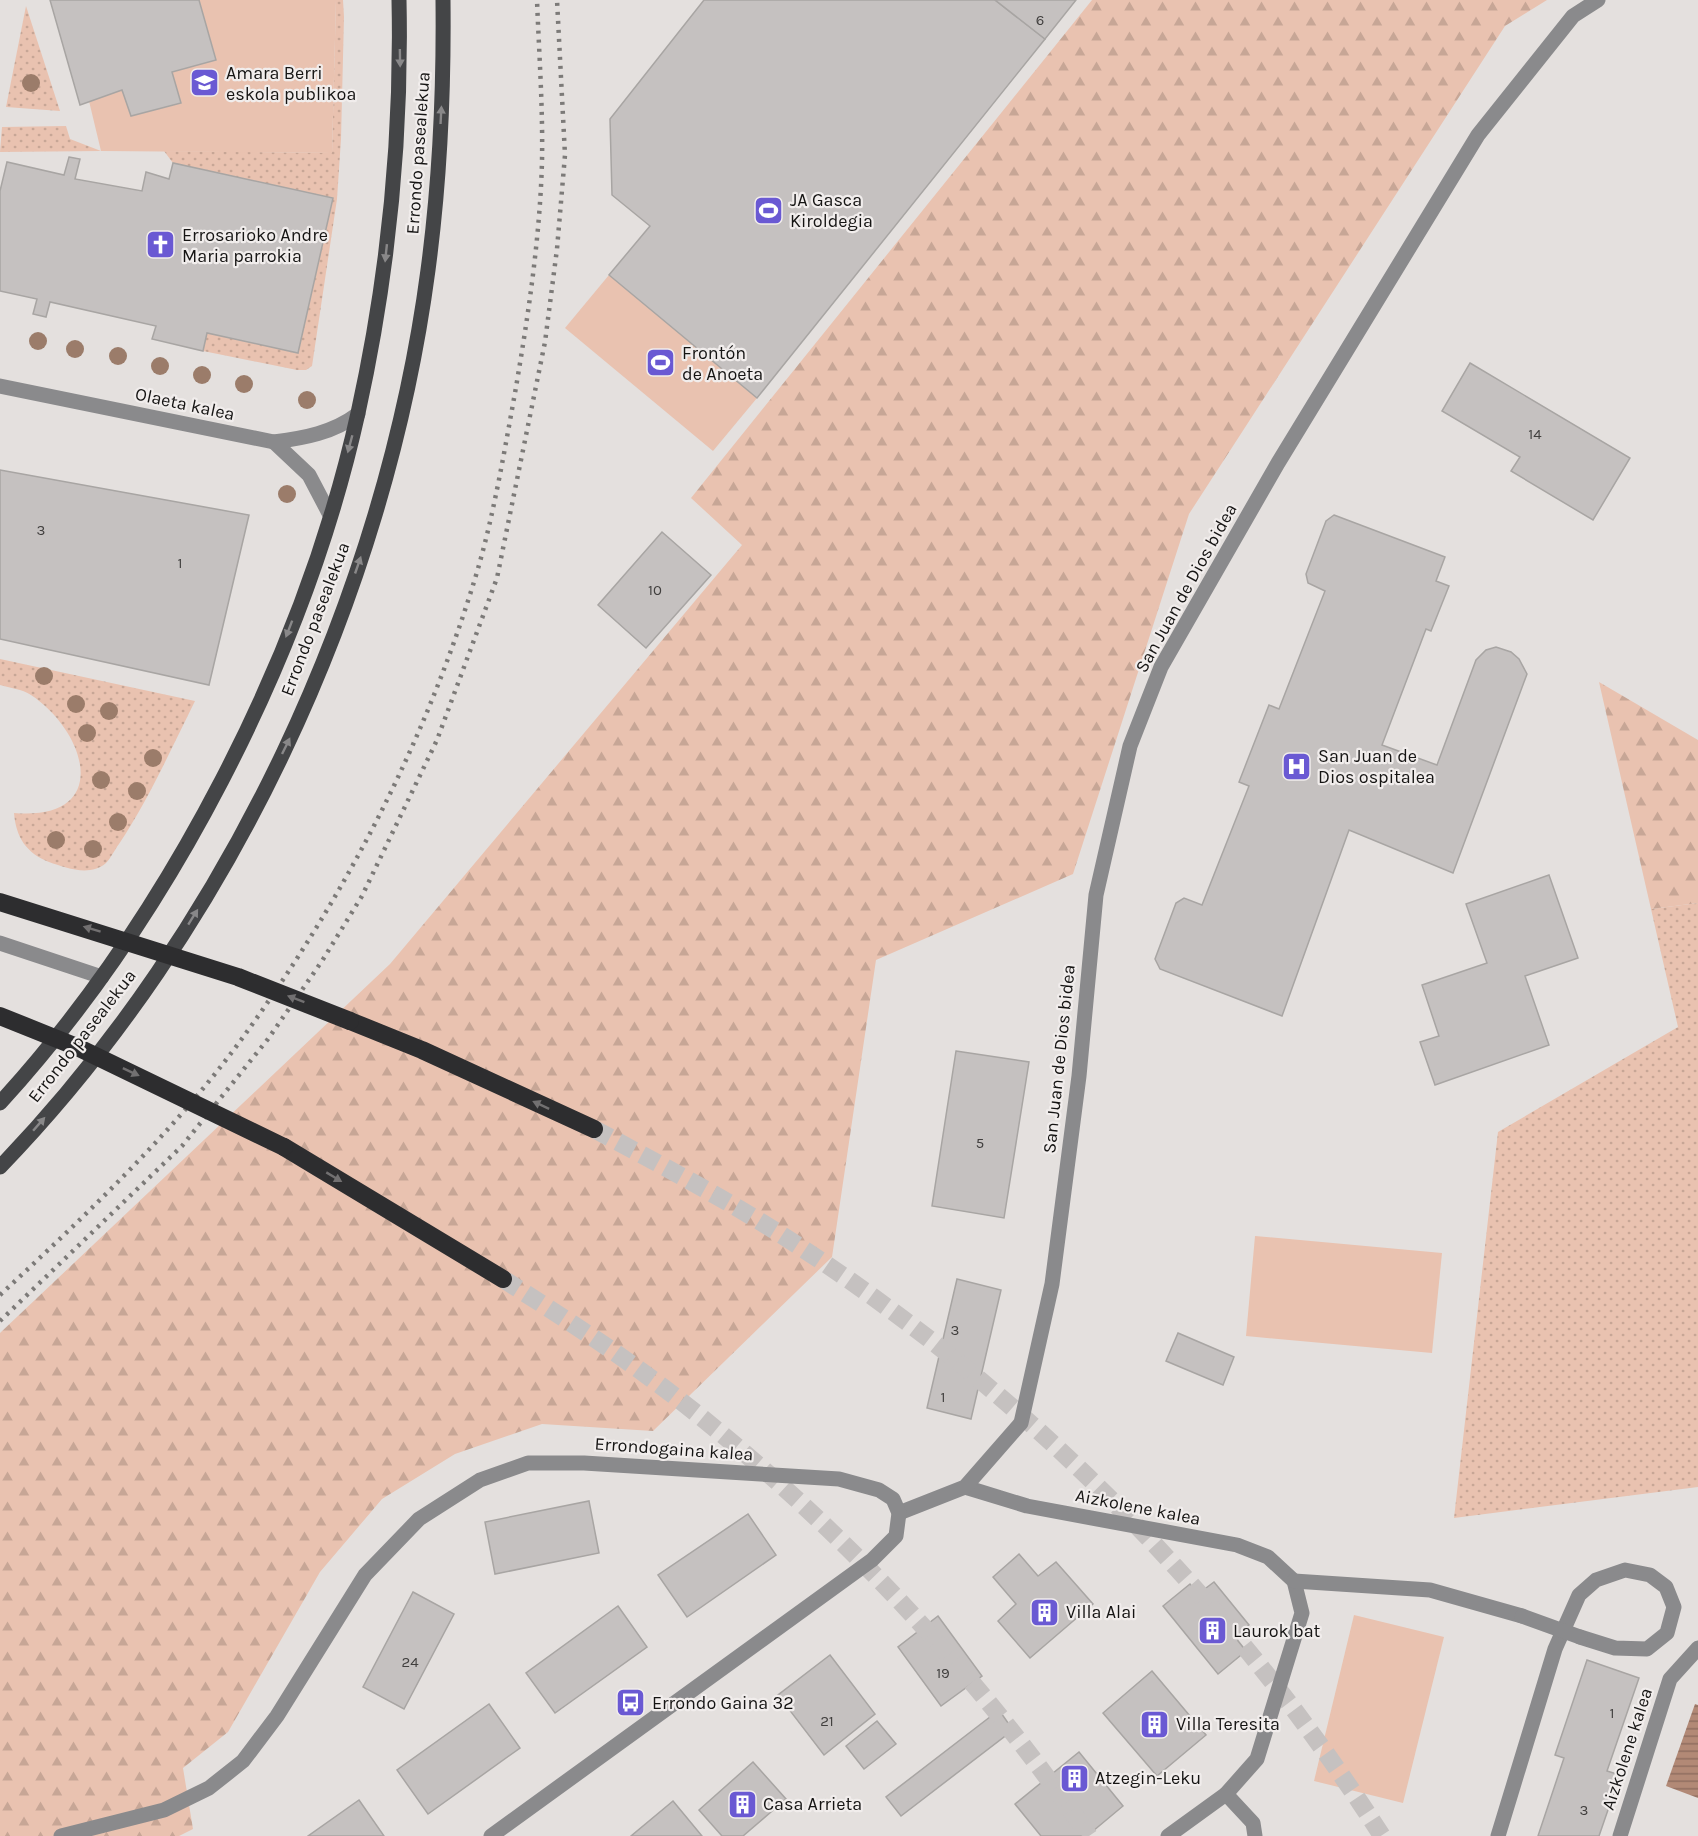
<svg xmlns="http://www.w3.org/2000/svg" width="1698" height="1836" font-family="Karla,sans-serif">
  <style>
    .grass { fill: url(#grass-dots) }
    .forest { fill: url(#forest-firs) }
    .green { fill: #e9c2b0 }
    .water { fill: url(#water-rules) }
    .building { fill: #c5c1c0; stroke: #a8a5a3; stroke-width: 1.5 }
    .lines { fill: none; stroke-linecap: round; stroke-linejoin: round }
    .highway-tunnel { stroke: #c5c1c0; stroke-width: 18; stroke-dasharray: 18 9; stroke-linecap: butt }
    .minor { stroke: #8a8a8c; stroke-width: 15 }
    .major { stroke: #444547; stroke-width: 15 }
    .highway { stroke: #2d2d2f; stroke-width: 18 }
    .rail { stroke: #7c7a78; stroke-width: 4.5; stroke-dasharray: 3 6; stroke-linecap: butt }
    .minor-bridge { stroke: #8a8a8c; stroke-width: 15 }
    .highway-bridge { stroke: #2d2d2f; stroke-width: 18 }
    .tree { fill: #9b7c6a }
    .oneway { fill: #898889 }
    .oneway2 { fill: #727071 }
    .labels { text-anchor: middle; stroke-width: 4.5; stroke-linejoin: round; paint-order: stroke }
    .number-label { font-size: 15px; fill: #413f3e }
    .poi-label { font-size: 18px; fill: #151413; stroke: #f1edec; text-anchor: start }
    .street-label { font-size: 18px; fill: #151413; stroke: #f1edec }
  </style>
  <defs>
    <pattern id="grass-dots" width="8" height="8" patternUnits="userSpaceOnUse" patternTransform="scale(1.5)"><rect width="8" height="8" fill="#e9c2b0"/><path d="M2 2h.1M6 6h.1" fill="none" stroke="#c7a696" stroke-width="1.8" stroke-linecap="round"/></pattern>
    <pattern id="forest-firs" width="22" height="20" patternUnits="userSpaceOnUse" patternTransform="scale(1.5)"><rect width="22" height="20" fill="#e9c2b0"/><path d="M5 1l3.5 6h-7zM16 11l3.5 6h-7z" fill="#c7a696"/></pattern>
    <pattern id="water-rules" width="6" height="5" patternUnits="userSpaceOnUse" patternTransform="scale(1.5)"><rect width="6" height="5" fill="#b28976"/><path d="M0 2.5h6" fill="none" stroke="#906f60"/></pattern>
  </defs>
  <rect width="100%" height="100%" fill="#e4e0de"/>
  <!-- grass -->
  <g class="grass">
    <path d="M 336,0 L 343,0 L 344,17 L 341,139 L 337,199 L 312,366 L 306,370 L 297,370 L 203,351 L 207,333 L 298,353 L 333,198 L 173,163 L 164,151 L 332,153 Z"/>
    <path d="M 26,6 L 60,111 L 6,107 Z"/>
    <path d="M 66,126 L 70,139 L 101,151 L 0,152 L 2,127 Z"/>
    <path d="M 0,659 L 195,701 C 171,749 149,799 119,844 C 115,849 111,858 106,863 C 90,877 66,868 49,862 C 26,853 16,837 14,813 C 112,821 88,733 31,695 C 22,689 10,688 0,685 Z"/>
    <path d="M 1698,903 L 1698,1487 L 1454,1518 L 1498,1132 L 1678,1027 L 1651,909 Z"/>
  </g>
  <!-- forest -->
  <g class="forest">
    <path d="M 1092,0 L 1547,0 L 1505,26 L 1189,514 L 1073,874 L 876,960 L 832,1257 L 653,1431 L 542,1424 L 455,1454 L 382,1499 L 320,1572 L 228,1732 L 183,1768 L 193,1829 L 179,1836 L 0,1836 L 0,1333 L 390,964 L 742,545 L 691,498 Z"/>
    <path d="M 1599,682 L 1698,740 L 1698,903 L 1651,909 Z"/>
  </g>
  <!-- green -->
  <g class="green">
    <path d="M 199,0 L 336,0 L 332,153 L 101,151 L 89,101 L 122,90 L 132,116 L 181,103 L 172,72 L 216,60 Z"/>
    <path d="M 609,275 L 757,398 L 713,451 L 565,328 Z"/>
    <path d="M 1255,1236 L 1442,1253 L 1432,1353 L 1246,1336 Z"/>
    <path d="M 1354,1615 L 1444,1637 L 1403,1803 L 1314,1781 Z"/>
  </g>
  <!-- water -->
  <path class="water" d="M 1695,1704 L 1698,1705 L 1698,1798 L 1666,1786 Z"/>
  <!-- building -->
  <g class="building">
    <path d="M 50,0 L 199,0 L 216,60 L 172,72 L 181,103 L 131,116 L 122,90 L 80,105 Z"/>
    <path d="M 704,0 L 995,0 L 1045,39 L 757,398 L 609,275 L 650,226 L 612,195 L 610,119 Z"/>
    <path d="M 995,0 L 1076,0 L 1045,39 Z"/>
    <path d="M 69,157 L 80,159 L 75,179 L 142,191 L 146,172 L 169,179 L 173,163 L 333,198 L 298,353 L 207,333 L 203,351 L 152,339 L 156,326 L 50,302 L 46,317 L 33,314 L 37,299 L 0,291 L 0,191 L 7,162 L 64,175 Z"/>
    <path d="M 1470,363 L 1630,458 L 1593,520 L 1511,471 L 1520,457 L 1442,411 Z"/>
    <path d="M 0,470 L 249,515 L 209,685 L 0,639 Z"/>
    <path d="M 1334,515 L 1445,557 L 1436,581 L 1449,586 L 1431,631 L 1426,629 L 1382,745 L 1437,765 L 1476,660 L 1486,650 L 1496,647 L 1511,652 L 1519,659 L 1527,674 L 1453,873 L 1349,830 L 1282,1016 L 1160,969 L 1155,959 L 1176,903 L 1184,898 L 1202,905 L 1249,786 L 1239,782 L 1269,705 L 1279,709 L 1325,591 L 1308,583 L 1306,574 L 1326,521 Z"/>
    <path d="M 662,532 L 711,575 L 646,648 L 598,605 Z"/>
    <path d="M 1549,875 L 1578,958 L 1525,976 L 1549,1045 L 1435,1085 L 1420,1042 L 1439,1036 L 1422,985 L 1487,963 L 1466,904 Z"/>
    <path d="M 956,1051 L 1029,1062 L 1004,1218 L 932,1206 Z"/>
    <path d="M 957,1279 L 1001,1290 L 971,1419 L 927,1408 Z"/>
    <path d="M 1178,1333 L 1234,1357 L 1223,1385 L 1166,1361 Z"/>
    <path d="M 589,1501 L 599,1553 L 495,1574 L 485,1522 Z"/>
    <path d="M 748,1514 L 776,1555 L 687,1617 L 658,1575 Z"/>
    <path d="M 1019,1554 L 1038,1576 L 1056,1562 L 1093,1604 L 1030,1658 L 998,1621 L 1016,1604 L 993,1577 Z"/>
    <path d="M 1214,1582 L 1249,1625 L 1235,1637 L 1246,1651 L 1218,1674 L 1163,1606 L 1190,1584 L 1198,1594 Z"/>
    <path d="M 413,1592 L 454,1614 L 404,1709 L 363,1687 Z"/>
    <path d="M 618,1606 L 647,1647 L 555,1713 L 526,1673 Z"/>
    <path d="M 938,1616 L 982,1676 L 941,1706 L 898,1647 Z"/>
    <path d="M 830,1655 L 875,1714 L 824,1755 L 778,1695 Z"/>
    <path d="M 1587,1660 L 1639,1678 L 1607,1771 L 1620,1775 L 1599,1836 L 1538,1836 L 1564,1758 L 1555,1755 Z"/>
    <path d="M 1152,1671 L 1206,1735 L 1157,1776 L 1103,1713 Z"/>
    <path d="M 489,1704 L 520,1748 L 428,1814 L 397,1770 Z"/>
    <path d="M 999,1710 L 1013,1730 L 901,1816 L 886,1797 Z"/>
    <path d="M 877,1721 L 896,1744 L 864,1769 L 846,1746 Z"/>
    <path d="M 1079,1752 L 1123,1806 L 1087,1836 L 1041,1836 L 1015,1804 Z"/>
    <path d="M 753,1762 L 786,1799 L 743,1836 L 722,1836 L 699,1810 Z"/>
    <path d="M 359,1800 L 384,1836 L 308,1836 Z"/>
    <path d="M 673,1801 L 702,1836 L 631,1836 Z"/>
  </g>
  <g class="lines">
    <!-- highway-tunnel -->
    <g class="highway-tunnel">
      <path d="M 594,1129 C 661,1165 728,1200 791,1241 C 1028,1394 1230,1599 1382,1836"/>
      <path d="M 503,1279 C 564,1318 625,1357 682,1402 C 840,1526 975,1671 1089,1836"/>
    </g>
    <!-- minor -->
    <g class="minor">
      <path d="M 0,386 L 274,442 C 304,438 333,433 358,414"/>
      <path d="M 274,442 L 309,475 L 330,515"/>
      <path d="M 0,943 L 102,977"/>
      <path d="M 965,1487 L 1027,1506 L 1237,1545 L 1268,1557 L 1294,1581 L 1302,1613 L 1257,1759 L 1226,1794 L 1168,1836"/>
      <path d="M 899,1513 L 965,1487 L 1021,1423 L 1052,1284 L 1079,1076 L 1096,895 L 1130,746 L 1161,667 L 1278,463 L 1478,135 L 1573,16 L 1598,0"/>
      <path d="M 1294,1581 L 1430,1590 L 1522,1616"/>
      <path d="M 1226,1794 L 1253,1823 L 1255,1836"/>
      <path d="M 61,1836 L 164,1810 L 209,1788 L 243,1761 L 277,1716 L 365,1575 L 419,1519 L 480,1480 L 528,1463 L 584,1463 L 839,1479 L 879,1490 L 893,1499 L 899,1513 L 896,1536 L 872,1560 L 491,1836"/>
      <path d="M 1498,1836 L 1555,1649 L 1579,1595 L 1596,1580 L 1625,1570 L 1650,1575 L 1666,1587 L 1674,1607 L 1667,1633 L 1647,1649 L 1615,1648 L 1580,1637"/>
      <path d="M 1620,1836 L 1670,1679 L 1698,1648"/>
    </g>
    <!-- major -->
    <g class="major">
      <path d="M 0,1103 C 168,919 304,657 358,413 C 388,277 402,139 399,0"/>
      <path d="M 0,1167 C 229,930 385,596 428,270 C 440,180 444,90 443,0"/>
    </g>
    <!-- highway -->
    <g class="highway">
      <path d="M 350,1021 L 422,1050 L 594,1129"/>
      <path d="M 284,1147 L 503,1279"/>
    </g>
    <!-- rail -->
    <g class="rail">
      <path d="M 0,1295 C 85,1216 172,1134 241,1040 C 345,897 426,742 477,572 C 494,514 504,453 515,393 C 528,317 540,238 542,161 C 543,108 539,53 537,0"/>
      <path d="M 0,1321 L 182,1146 L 268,1039 L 322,961 L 362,896 L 437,740 L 497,578 L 545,342 L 557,249 L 565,155 L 557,0"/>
    </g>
    <!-- minor-bridge -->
    <path class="minor-bridge" d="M 1522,1616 L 1580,1637"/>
    <!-- highway-bridge -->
    <g class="highway-bridge">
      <path d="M 0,902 L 238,977 L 350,1021"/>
      <path d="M 0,1016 L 77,1047 L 284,1147"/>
    </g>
  </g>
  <!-- trees -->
  <g class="tree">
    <circle cx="31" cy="83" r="9"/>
    <circle cx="38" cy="341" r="9"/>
    <circle cx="75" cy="349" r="9"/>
    <circle cx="118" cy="356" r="9"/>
    <circle cx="160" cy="366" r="9"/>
    <circle cx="202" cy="375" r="9"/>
    <circle cx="244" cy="384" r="9"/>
    <circle cx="307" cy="400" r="9"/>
    <circle cx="287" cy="494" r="9"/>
    <circle cx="44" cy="676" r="9"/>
    <circle cx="76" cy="704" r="9"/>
    <circle cx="109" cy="711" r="9"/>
    <circle cx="87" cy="733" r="9"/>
    <circle cx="153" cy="758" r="9"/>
    <circle cx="101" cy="780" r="9"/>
    <circle cx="137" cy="791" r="9"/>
    <circle cx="118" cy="822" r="9"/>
    <circle cx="56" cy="840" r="9"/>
    <circle cx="93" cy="849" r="9"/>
  </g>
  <!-- one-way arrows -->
  <defs><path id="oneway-solid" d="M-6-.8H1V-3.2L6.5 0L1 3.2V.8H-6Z" transform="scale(1.5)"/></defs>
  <g class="oneway">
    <use href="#oneway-solid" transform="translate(400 58) rotate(89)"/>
    <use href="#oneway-solid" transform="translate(441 115) rotate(-87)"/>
    <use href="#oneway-solid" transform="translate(386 253) rotate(96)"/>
    <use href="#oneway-solid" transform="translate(350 444) rotate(105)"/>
    <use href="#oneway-solid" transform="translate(358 565) rotate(-71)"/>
    <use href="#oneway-solid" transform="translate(289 629) rotate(111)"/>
    <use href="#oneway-solid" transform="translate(286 746) rotate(-64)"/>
    <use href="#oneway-solid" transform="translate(193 917) rotate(-58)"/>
    <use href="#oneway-solid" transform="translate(39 1124) rotate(-49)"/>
  </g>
  <g class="oneway2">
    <use href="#oneway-solid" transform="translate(92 929) rotate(-163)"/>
    <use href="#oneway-solid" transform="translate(296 999) rotate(-159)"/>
    <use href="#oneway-solid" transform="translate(131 1072) rotate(25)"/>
    <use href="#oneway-solid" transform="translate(541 1105) rotate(-155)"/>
    <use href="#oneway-solid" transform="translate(334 1177) rotate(31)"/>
  </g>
  <!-- icons -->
  <defs>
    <symbol id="school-square" viewBox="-11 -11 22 22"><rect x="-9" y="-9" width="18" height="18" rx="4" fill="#6a59d3" stroke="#f1edec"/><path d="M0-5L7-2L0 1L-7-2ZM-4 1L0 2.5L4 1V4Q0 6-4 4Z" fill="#fff"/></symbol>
    <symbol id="stadium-square" viewBox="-11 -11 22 22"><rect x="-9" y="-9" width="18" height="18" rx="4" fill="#6a59d3" stroke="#f1edec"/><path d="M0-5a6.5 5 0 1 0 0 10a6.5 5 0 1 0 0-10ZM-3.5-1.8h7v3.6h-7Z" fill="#fff"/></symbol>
    <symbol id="church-square" viewBox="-11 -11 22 22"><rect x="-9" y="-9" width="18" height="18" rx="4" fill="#6a59d3" stroke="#f1edec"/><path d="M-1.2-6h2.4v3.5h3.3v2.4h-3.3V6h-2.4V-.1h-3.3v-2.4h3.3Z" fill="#fff"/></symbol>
    <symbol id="hospital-square" viewBox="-11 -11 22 22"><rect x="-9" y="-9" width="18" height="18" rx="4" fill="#6a59d3" stroke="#f1edec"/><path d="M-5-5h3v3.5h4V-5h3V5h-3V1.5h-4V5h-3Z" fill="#fff"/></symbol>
    <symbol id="building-square" viewBox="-11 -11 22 22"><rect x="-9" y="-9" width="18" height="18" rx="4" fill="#6a59d3" stroke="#f1edec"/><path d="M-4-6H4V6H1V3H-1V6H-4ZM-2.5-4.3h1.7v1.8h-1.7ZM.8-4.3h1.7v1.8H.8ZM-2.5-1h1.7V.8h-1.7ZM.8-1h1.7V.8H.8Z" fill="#fff"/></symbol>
    <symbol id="bus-square" viewBox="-11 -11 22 22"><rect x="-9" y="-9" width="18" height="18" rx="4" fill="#6a59d3" stroke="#f1edec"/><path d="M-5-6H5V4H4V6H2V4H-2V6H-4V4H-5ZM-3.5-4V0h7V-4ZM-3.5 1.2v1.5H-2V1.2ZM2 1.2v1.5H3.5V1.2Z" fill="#fff"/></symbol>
  </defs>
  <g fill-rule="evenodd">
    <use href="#school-square" x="188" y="66" width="33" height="33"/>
    <use href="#stadium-square" x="752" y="194" width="33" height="33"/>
    <use href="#church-square" x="144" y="228" width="33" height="33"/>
    <use href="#stadium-square" x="644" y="346" width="33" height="33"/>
    <use href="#hospital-square" x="1280" y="750" width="33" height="33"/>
    <use href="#building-square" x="1028" y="1596" width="33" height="33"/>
    <use href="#building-square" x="1196" y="1614" width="33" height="33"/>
    <use href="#bus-square" x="614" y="1686" width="33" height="33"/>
    <use href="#building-square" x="1138" y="1708" width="33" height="33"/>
    <use href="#building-square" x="1058" y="1762" width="33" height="33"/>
    <use href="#building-square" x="726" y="1788" width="33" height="33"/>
  </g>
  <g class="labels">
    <!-- number labels -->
    <g class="number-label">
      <text x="1040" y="25">6</text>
      <text x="1535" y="439">14</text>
      <text x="41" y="535">3</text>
      <text x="180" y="568">1</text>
      <text x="655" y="595">10</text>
      <text x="980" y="1148">5</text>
      <text x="955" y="1335">3</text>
      <text x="943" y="1402">1</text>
      <text x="410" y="1667">24</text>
      <text x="943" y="1678">19</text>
      <text x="1612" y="1718">1</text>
      <text x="827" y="1726">21</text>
      <text x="1584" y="1815">3</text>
    </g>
    <!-- poi labels -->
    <g class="poi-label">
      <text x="226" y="79">Amara Berri<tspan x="226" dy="21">eskola publikoa</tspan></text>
      <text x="790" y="206">JA Gasca<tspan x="790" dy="21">Kiroldegia</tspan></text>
      <text x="182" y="241">Errosarioko Andre<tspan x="182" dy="21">Maria parrokia</tspan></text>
      <text x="682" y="359">Frontón<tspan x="682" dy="21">de Anoeta</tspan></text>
      <text x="1318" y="762">San Juan de<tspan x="1318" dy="21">Dios ospitalea</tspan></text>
      <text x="1066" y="1618">Villa Alai</text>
      <text x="1233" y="1637">Laurok bat</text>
      <text x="652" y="1709">Errondo Gaina 32</text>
      <text x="1176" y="1730">Villa Teresita</text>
      <text x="1095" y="1784">Atzegin-Leku</text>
      <text x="763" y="1810">Casa Arrieta</text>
    </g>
    <!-- street labels -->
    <g class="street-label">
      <text transform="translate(418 153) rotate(-86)" y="6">Errondo pasealekua</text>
      <text transform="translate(185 404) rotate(12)" y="6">Olaeta kalea</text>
      <text transform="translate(1186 588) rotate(-61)" y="6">San Juan de Dios bidea</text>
      <text transform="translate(315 619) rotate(-69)" y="6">Errondo pasealekua</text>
      <text transform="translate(82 1036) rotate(-52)" y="6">Errondo pasealekua</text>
      <text transform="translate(1059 1059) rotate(-84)" y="6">San Juan de Dios bidea</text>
      <text transform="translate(674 1449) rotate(4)" y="6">Errondogaina kalea</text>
      <text transform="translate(1138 1507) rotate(11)" y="6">Aizkolene kalea</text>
      <text transform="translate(1627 1749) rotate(-72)" y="6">Aizkolene kalea</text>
    </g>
  </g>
</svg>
